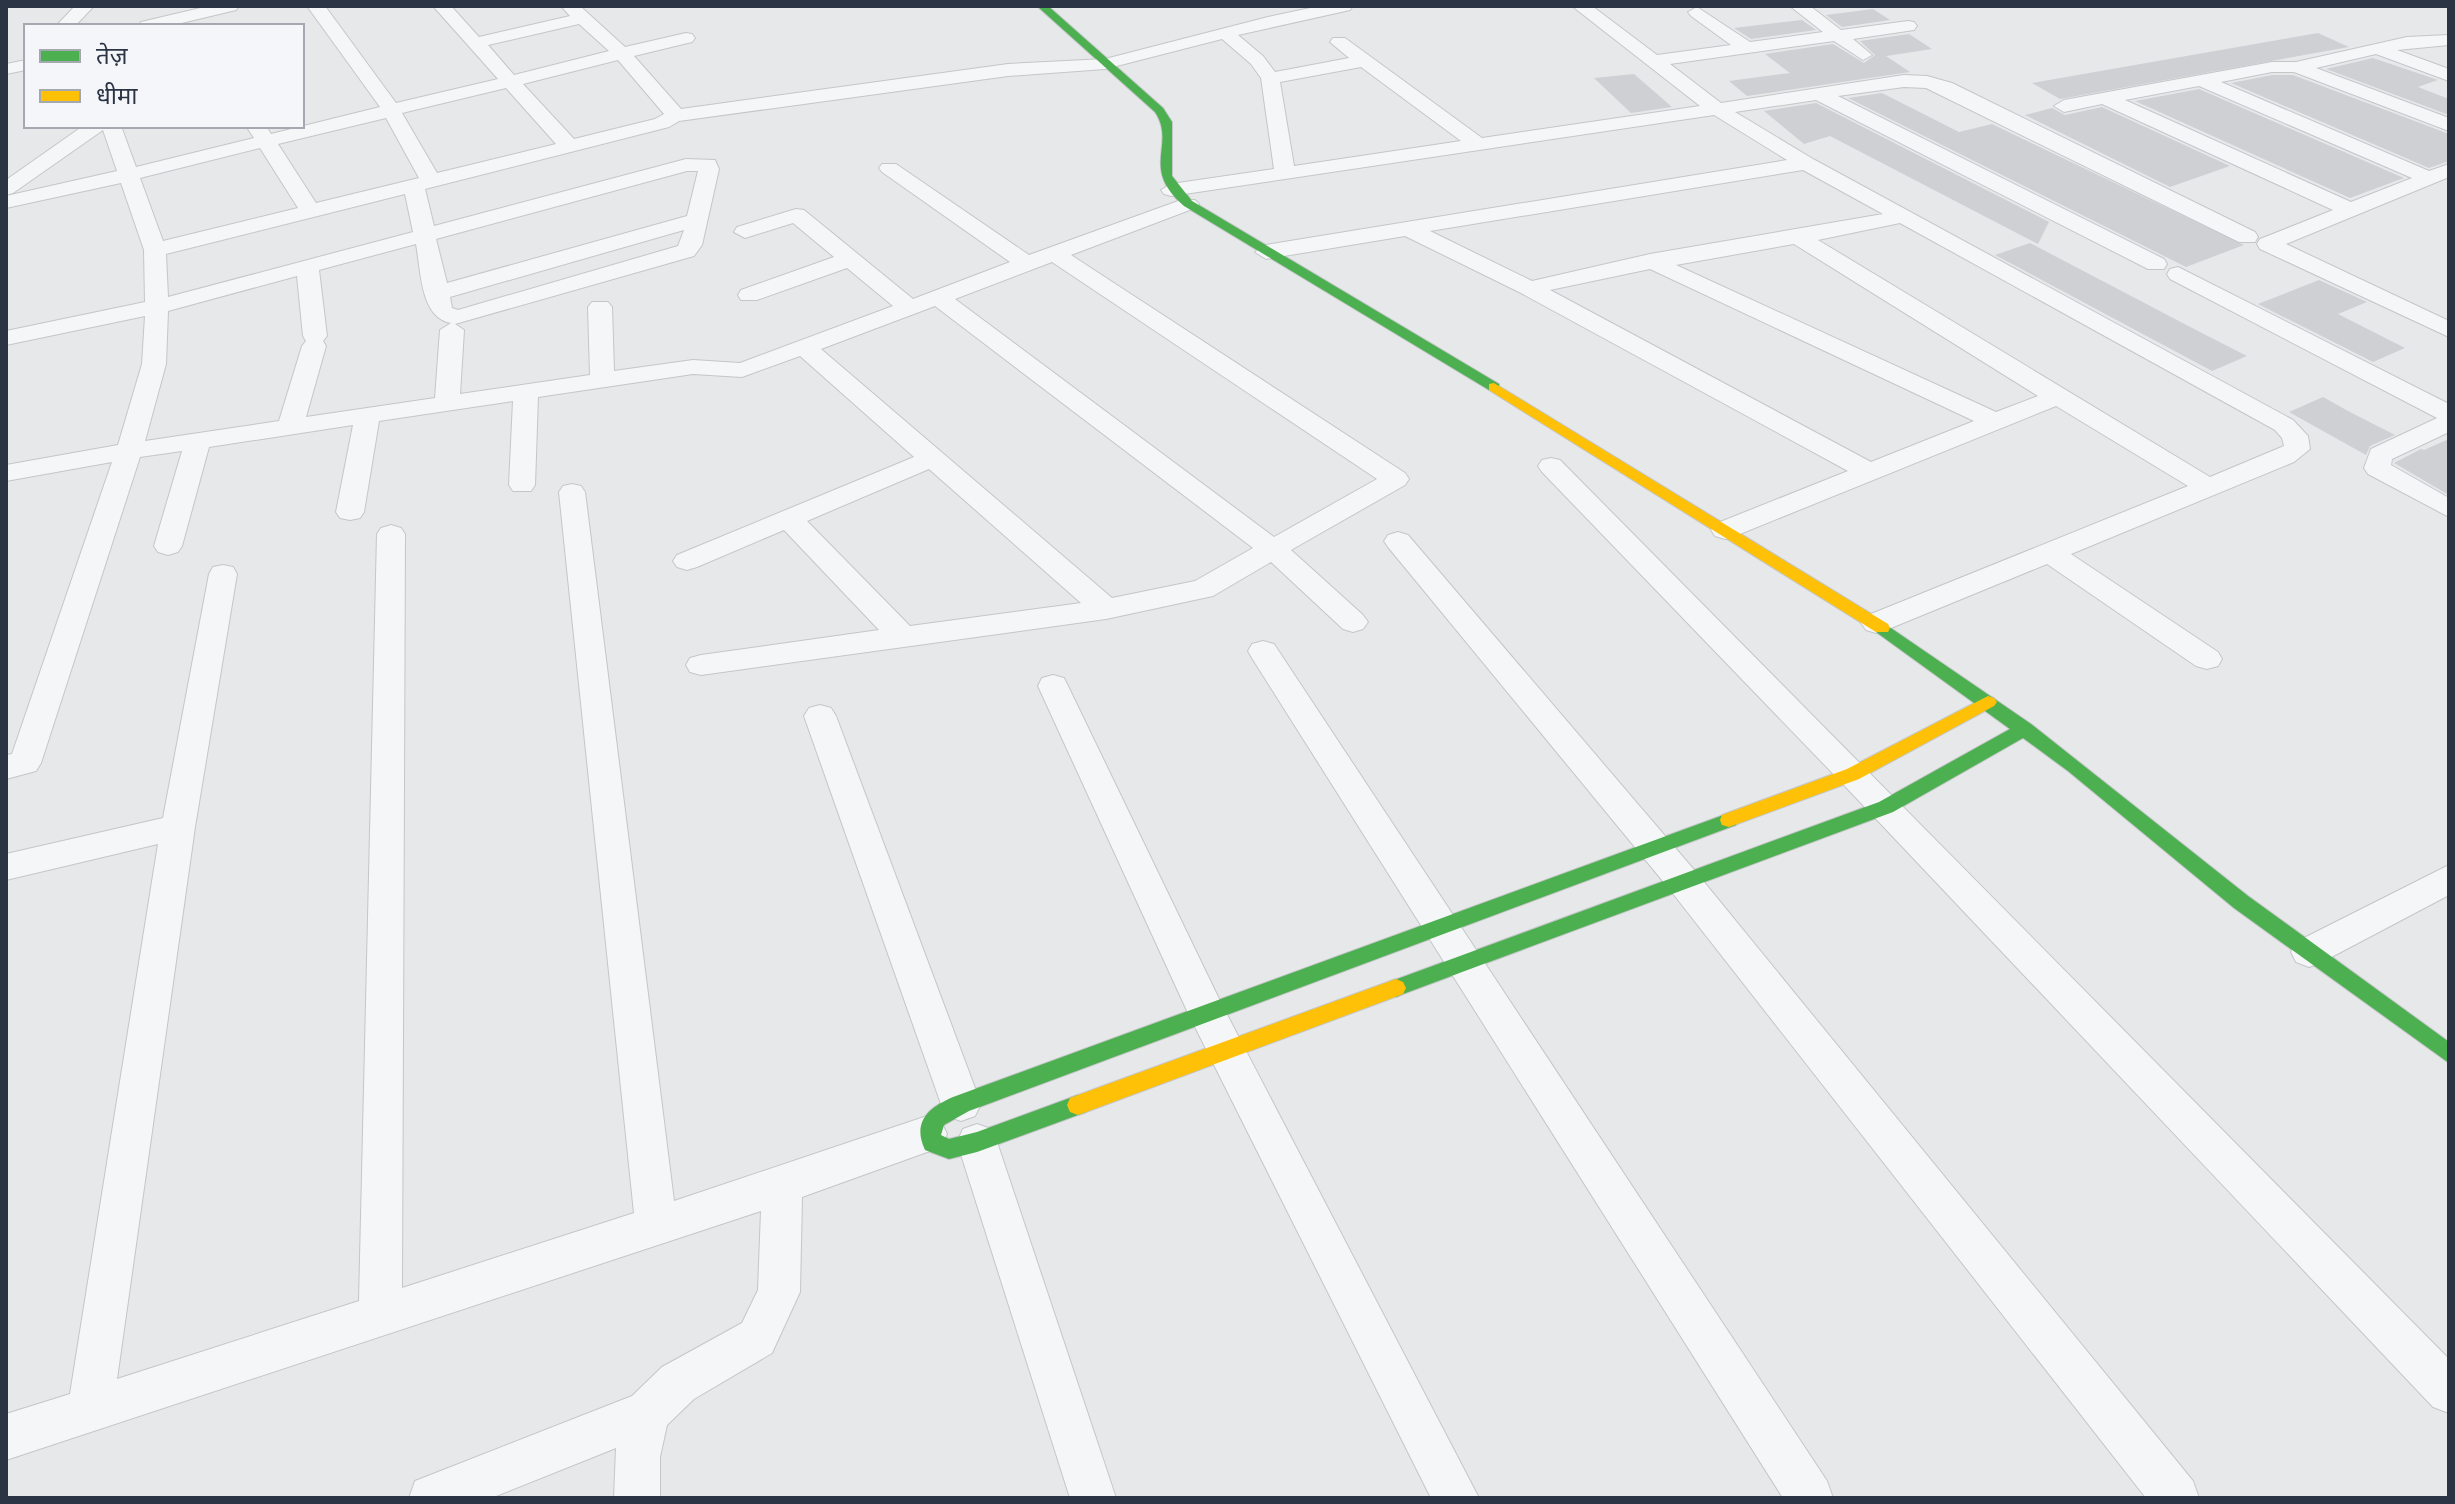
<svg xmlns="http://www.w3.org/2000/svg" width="2455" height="1504" font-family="Karla,'Noto Sans Devanagari',sans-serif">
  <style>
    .building { fill: #ced0d3 }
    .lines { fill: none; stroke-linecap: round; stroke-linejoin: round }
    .street-casing { stroke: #c4c6c8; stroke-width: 2 }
    .fast-casing { stroke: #c4c6c8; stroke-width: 2 }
    .slow-casing { stroke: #c4c6c8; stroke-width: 2 }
    .street { fill: #f5f6f7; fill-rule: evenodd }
    .fast { fill: #4caf50; fill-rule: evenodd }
    .slow { fill: #ffc107; fill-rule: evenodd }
  </style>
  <rect width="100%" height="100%" fill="#e6e8ea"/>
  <!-- building -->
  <g class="building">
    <path d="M 1873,9 L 1890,20 L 1842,27 L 1826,15 Z"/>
    <path d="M 1802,20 L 1816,30 L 1751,39 L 1734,28 Z"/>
    <path d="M 2318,33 L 2349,47 L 2060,99 L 2032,83 Z"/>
    <path d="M 1909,34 L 1932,49 L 1886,56 L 1910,72 L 1747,96 L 1729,81 L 1790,73 L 1765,54 L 1833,44 L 1864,63 L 1875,55 L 1860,41 Z"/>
    <path d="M 2373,58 L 2438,80 L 2418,87 L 2449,99 L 2449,115 L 2326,69 Z"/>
    <path d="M 1634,74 L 1672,107 L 1631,113 L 1594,78 Z"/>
    <path d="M 2272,75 L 2293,75 L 2449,134 L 2449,161 L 2429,168 L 2231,83 Z"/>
    <path d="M 2199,89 L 2404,178 L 2350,198 L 2135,101 Z"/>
    <path d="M 1882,93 L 1959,132 L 1992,124 L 2244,245 L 2186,267 L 1848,98 Z"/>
    <path d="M 1816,103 L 2049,222 L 2038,244 L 1830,136 L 1804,144 L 1764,111 Z"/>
    <path d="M 2102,107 L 2230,166 L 2170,187 L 2025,115 L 2052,108 L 2065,115 Z"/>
    <path d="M 2030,243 L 2196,330 L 2247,356 L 2212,371 L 1995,255 Z"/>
    <path d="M 2319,280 L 2367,302 L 2338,314 L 2405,348 L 2373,362 L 2258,304 Z"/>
    <path d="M 2323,397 L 2350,412 L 2395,435 L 2370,446 L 2366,455 L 2289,412 Z"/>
    <path d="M 2449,439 L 2449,495 L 2394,463 L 2421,449 L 2424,450 Z"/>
  </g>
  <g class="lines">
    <defs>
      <g id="street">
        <path d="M 75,6 L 94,6 L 75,26 L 56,26 Z"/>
        <path d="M 209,6 L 239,6 L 236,10 L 169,26 L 138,26 L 141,22 Z"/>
        <path d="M 307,6 L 325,6 L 396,103 L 498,79 L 433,6 L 451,6 L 479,37 L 570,16 L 561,6 L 580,6 L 625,47 L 686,33 L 692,34 L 695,38 L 692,42 L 634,56 L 681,109 L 1008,64 L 1105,59 L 1268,17 L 1320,6 L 1353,6 L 1350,10 L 1238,35 L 1263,56 L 1275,72 L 1349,58 L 1330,42 L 1333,38 L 1345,38 L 1482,138 L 1700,106 L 1572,6 L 1592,6 L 1657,55 L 1731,45 L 1691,16 L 1688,12 L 1697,7 L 1750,42 L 1823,32 L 1790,6 L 1810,6 L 1841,30 L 1908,21 L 1914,22 L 1917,26 L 1914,30 L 1853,39 L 1872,55 L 1863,60 L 1834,41 L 1670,64 L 1721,103 L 1904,75 L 1927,76 L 1952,83 L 2255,232 L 2258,237 L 2255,242 L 2239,242 L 1926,88 L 1904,87 L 1838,96 L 2164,259 L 2167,264 L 2164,269 L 2148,269 L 1816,100 L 1735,112 L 1813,159 L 2293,420 L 2308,436 L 2310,449 L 2294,462 L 2071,554 L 2218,652 L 2222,659 L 2218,666 L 2207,669 L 2196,666 L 2047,564 L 1886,630 L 1876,633 L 1866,630 L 1861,623 L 1866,616 L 2188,486 L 2056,406 L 1735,536 L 1725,539 L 1715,536 L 1711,530 L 1715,524 L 1848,471 L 1521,293 L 1405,236 L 1266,259 L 1255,252 L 1266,245 L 1787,160 L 1714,115 L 1171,196 L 1164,194 L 1161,190 L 1171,184 L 1274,169 L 1261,78 L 1251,64 L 1222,39 L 1105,69 L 1008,76 L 679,121 L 669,127 L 425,189 L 434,226 L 686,159 L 715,160 L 719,169 L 702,245 L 694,256 L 455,324 L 464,330 L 460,394 L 590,375 L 588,307 L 592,302 L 608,302 L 612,307 L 614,371 L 693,360 L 740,363 L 893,306 L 847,268 L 757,300 L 741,300 L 738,295 L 741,290 L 834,257 L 793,223 L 745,238 L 734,232 L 737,227 L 796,209 L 804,210 L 913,299 L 1010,262 L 882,172 L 879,168 L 882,164 L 896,164 L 1029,255 L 1181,200 L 1195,200 L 1199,204 L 1195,208 L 1071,255 L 1405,473 L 1409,479 L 1405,485 L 1291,550 L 1363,615 L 1368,622 L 1363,629 L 1353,632 L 1343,629 L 1271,562 L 1213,596 L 1106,619 L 701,675 L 690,672 L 686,665 L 690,658 L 701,655 L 879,630 L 784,530 L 697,567 L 687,570 L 677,567 L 673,561 L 677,555 L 914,457 L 800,356 L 742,377 L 693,374 L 538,397 L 535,485 L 531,491 L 513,491 L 509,485 L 513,401 L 379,421 L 364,512 L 360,518 L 350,520 L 340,518 L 336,512 L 353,425 L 209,447 L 182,546 L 178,552 L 168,555 L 158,552 L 154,546 L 182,451 L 140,457 L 41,763 L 36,771 L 6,779 L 6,755 L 12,754 L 112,462 L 6,481 L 6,465 L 118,445 L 142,364 L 145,316 L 6,345 L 6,331 L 145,302 L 144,250 L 121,183 L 6,208 L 6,196 L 117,171 L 103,130 L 13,193 L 6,195 L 6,180 L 83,126 L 121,126 L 136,167 L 254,138 L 246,126 L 266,126 L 271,134 L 380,107 ZM 579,24 L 609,51 L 514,75 L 488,45 ZM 618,60 L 664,114 L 655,119 L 574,139 L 523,84 ZM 1361,67 L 1461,141 L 1294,166 L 1280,82 ZM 506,88 L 556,144 L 437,173 L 402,113 ZM 386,118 L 419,178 L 316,203 L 278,144 ZM 260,148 L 298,208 L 163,241 L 140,178 ZM 1803,170 L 1883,214 L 1650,254 L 1532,281 L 1430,231 ZM 687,171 L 698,171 L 687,216 L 447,283 L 436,239 ZM 405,194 L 413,232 L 168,297 L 166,254 ZM 1900,223 L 2275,430 L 2282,438 L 2284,446 L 2210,477 L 1818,240 ZM 684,230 L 678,246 L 458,310 L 452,308 L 450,297 ZM 416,244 C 421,270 420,318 451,323 L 440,330 L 435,398 L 306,417 L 326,346 L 323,341 L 327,336 L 319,270 ZM 1794,244 L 2038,396 L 1996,412 L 1676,265 ZM 1052,262 L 1377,479 L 1274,537 L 955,299 ZM 1650,269 L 1974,421 L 1871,462 L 1550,290 ZM 297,276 L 303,336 L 306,341 L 302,346 L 279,421 L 145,441 L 166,364 L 168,311 ZM 935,306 L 1253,548 L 1195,581 L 1112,598 L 821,349 ZM 929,469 L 1081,603 L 910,626 L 807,521 Z"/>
        <path d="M 2449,35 L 2449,45 L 2397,50 L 2449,69 L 2449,81 L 2376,54 L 2316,68 L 2449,118 L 2449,131 L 2294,72 L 2272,72 L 2221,82 L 2429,171 L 2449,164 L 2449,177 L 2286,244 L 2449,321 L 2449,337 L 2260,249 L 2257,244 L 2260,239 L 2333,210 L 2102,104 L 2064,112 L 2054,106 L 2064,100 L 2272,62 L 2296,62 L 2407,37 ZM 2199,86 L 2412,178 L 2351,202 L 2125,100 Z"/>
        <path d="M 26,60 L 26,70 L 6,74 L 6,64 Z"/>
        <path d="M 2178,267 L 2449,404 L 2449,432 L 2392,459 L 2391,465 L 2449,498 L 2449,517 L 2368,474 L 2364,468 L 2371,449 L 2437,418 L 2170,279 L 2167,274 L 2170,269 Z"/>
        <path d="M 1551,458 L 1560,460 L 2449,1359 L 2449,1413 L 2433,1407 L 1842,783 L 1542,472 L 1538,466 L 1542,460 Z"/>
        <path d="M 572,484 L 581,486 L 585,492 L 674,1201 L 927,1116 L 941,1121 L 947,1134 L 941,1147 L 802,1197 L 800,1292 L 772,1353 L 694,1399 L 667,1425 L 660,1457 L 660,1498 L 614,1498 L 616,1448 L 491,1498 L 409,1498 L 415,1481 L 632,1396 L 662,1367 L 742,1323 L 758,1290 L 761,1211 L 6,1460 L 6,1414 L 70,1394 L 158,844 L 6,880 L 6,854 L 163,818 L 209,574 L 213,567 L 223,565 L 233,567 L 237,574 L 195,827 L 117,1379 L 359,1301 L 377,534 L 381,528 L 391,525 L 401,528 L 405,534 L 402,1288 L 634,1213 L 559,492 L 563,486 Z"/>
        <path d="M 1398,532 L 1408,535 L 1695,871 L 2193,1481 L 2199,1498 L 2146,1498 L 1671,891 L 1388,547 L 1384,541 L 1388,535 Z"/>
        <path d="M 1263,641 L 1274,644 L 1827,1481 L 1833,1498 L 1783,1498 L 1252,658 L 1248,651 L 1252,644 Z"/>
        <path d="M 1053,675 L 1064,678 L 1068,686 L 1221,1003 L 1479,1498 L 1431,1498 L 1188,1013 L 1038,686 L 1042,678 Z"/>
        <path d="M 820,705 L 831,708 L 836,716 L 981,1104 L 975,1116 L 961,1121 L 947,1116 L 941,1104 L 804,716 L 809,708 Z"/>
        <path d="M 2449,865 L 2449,895 L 2322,962 L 2309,967 L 2296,962 L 2291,952 L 2296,942 Z"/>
        <path d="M 977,1124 L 991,1129 L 997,1142 L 1116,1498 L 1070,1498 L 957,1142 L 963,1129 Z"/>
      </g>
      <g id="fast">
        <path d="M 1037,6 L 1048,6 L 1163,108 L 1172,122 L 1172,176 L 1192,201 L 1499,384 L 1499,390 L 1489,390 L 1184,206 C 1139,167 1177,145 1155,112 Z"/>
        <path d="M 1882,622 L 2031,724 L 2248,896 L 2449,1042 L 2449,1063 L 2234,908 L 2068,771 L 2023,738 L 1893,812 L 1403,994 L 1396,997 L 1389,994 L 1386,988 L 1389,982 L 1879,802 L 2010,729 L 1876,632 L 1874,628 Z"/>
        <path d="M 1729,813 L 1736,815 L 1738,820 L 1736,825 L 969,1111 L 944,1125 L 941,1135 L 949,1139 L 977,1132 L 1078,1095 L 1086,1098 L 1089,1105 L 1086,1112 L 977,1152 L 949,1159 L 925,1150 C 912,1122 928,1108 953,1097 Z"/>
      </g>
      <g id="slow">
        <path d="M 1494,383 L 1888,624 L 1890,628 L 1888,632 L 1876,632 L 1489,390 L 1489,384 Z"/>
        <path d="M 1988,696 L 1994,698 L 1997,702 L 1994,706 L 1859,779 L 1729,827 L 1722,825 L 1720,820 L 1722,815 L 1847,769 Z"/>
        <path d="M 1396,979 L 1403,982 L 1406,988 L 1403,994 L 1078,1115 L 1070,1112 L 1067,1105 L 1070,1098 Z"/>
      </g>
    </defs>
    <!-- street casing -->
    <use href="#street" class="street-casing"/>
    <!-- fast casing -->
    <use href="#fast" class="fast-casing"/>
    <!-- slow casing -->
    <use href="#slow" class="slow-casing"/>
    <!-- street -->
    <use href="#street" class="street"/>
    <!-- fast -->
    <use href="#fast" class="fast"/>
    <!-- slow -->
    <use href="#slow" class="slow"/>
  </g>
  <!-- border -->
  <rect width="2455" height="1504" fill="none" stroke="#2b3445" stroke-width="16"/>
  <!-- legend -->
  <rect x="24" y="24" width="280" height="104" fill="#f4f6f9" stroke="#a4a8b1" stroke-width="2"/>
  <rect x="40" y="50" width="40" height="12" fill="#4caf50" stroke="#a4a8b1" stroke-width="2"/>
  <text x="96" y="64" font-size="24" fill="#2b3445">तेज़</text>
  <rect x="40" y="90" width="40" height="12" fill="#ffc107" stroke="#a4a8b1" stroke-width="2"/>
  <text x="96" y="104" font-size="24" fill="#2b3445">धीमा</text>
</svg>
